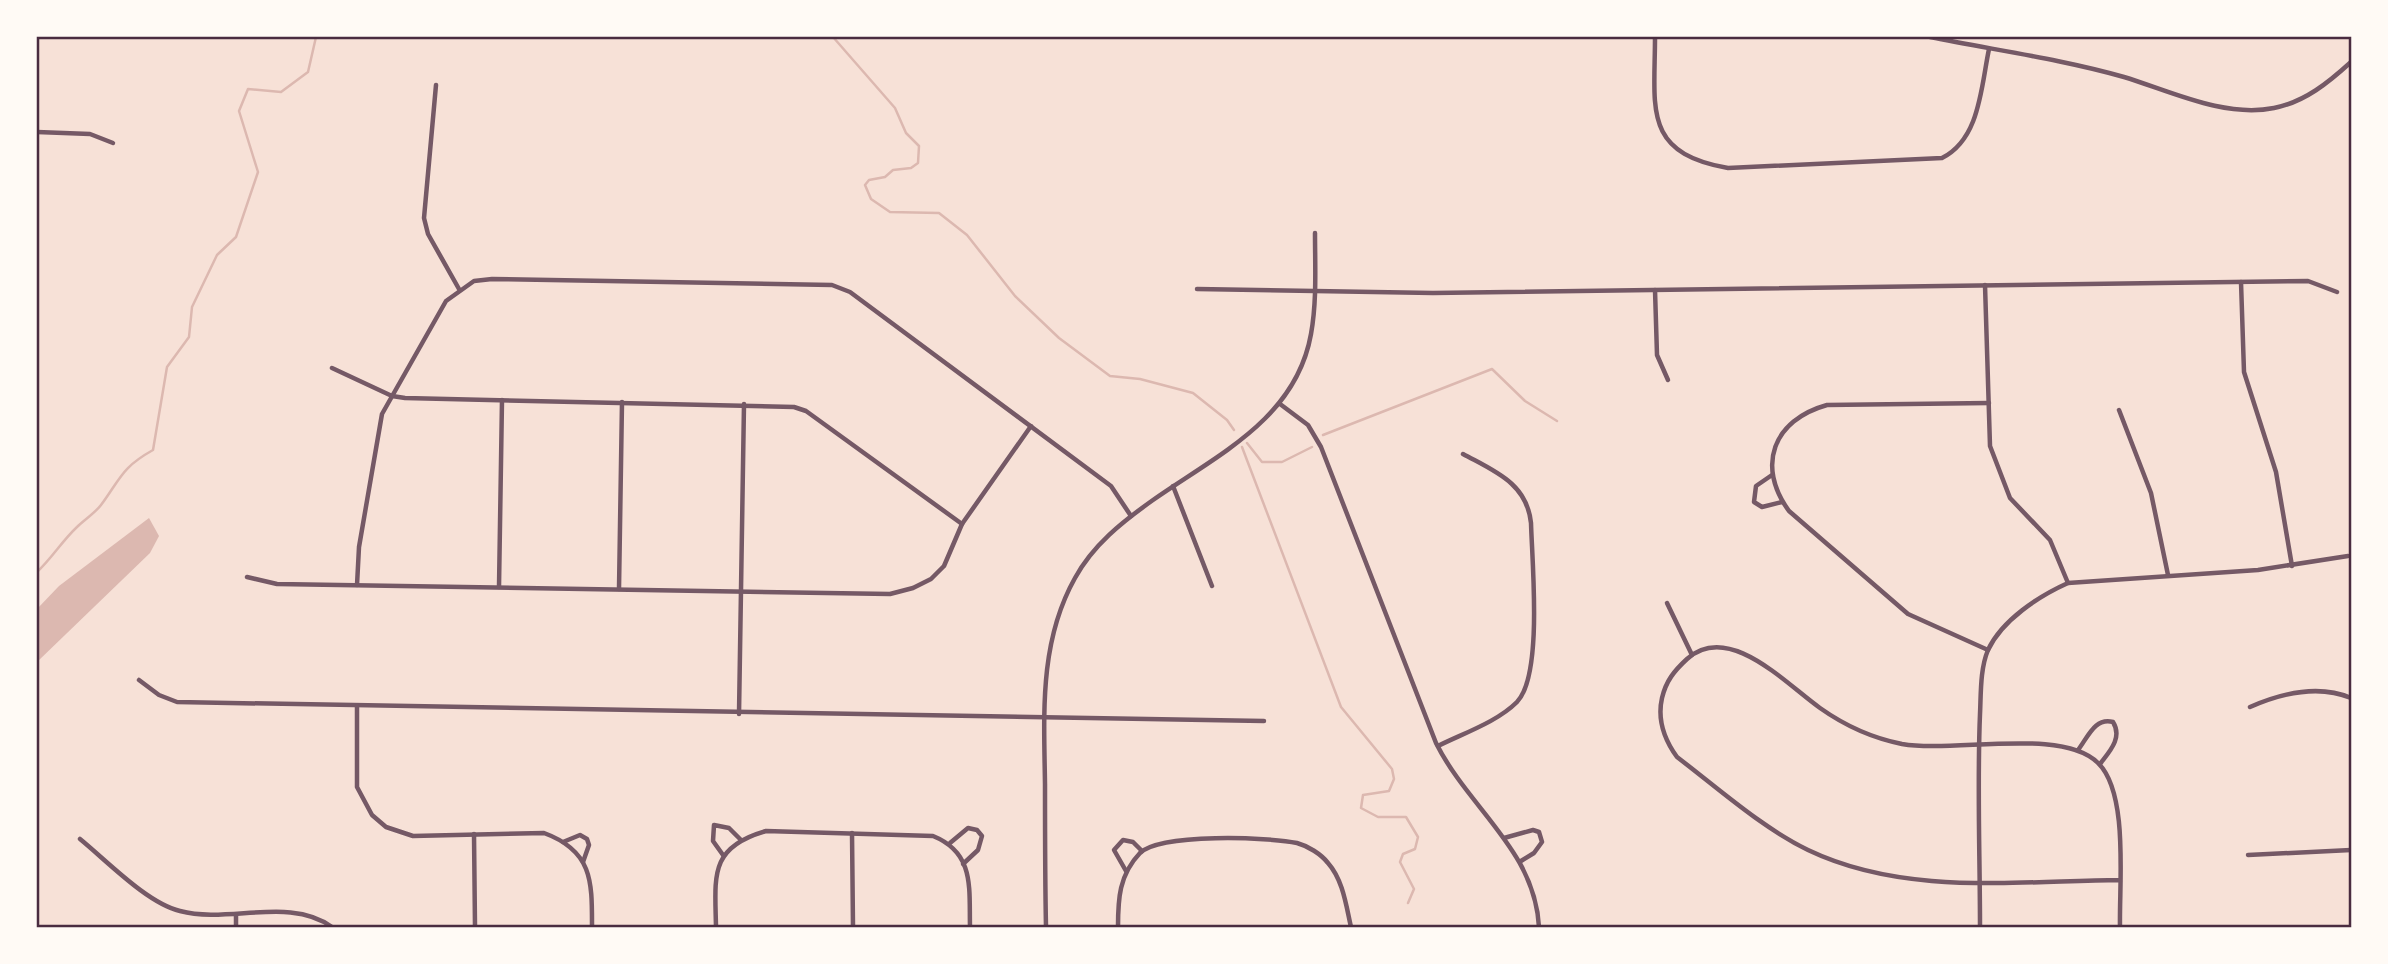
<svg xmlns="http://www.w3.org/2000/svg" width="2388" height="964" font-family="Overpass,sans-serif">
<style>
.water{fill:#dcb8b0}
.lines{fill:none;stroke-linecap:round;stroke-linejoin:round}
.stream{stroke:#dcb8b0;stroke-width:2.5}
.minor{stroke:#755966;stroke-width:4.5}
.neatline{fill:none;stroke:#4a2c40;stroke-width:2.5}
</style>
<rect width="100%" height="100%" fill="#f7e1d7"/>
<polygon class="water" points="149,518 159,536 150,553 37,662 37,609 59,586"/>
<g class="lines">
<g class="stream">
<polyline points="833,37 895,108 906,133 919,146 918,163 911,168 893,170 885,177 869,180 865,185 871,199 890,212 939,213 967,235 1015,296 1059,338 1110,376 1140,379 1193,393 1227,420 1234,430"/>
<polyline points="1323,435 1492,369 1525,401 1557,421"/>
<polyline points="1247,443 1262,462 1282,462 1312,447"/>
<polyline points="1242,447 1341,707 1392,769 1394,779 1389,791 1363,795 1361,808 1378,817 1406,817 1418,837 1415,849 1403,854 1400,862 1414,889 1408,903"/>
<path d="M37,572c15,-14 25,-31 40,-45 7,-7 18,-14 24,-22 20,-27 20,-37 52,-55l14,-83 22,-30 3,-30 25,-52 19,-18 22,-65 -19,-61 9,-22 33,3 27,-20 8,-35"/>
</g>
<g class="minor">
<path d="M1655,37c0,71 -13,116 73,131l214,-10c38,-19 39,-71 47,-109"/>
<path d="M1930,37c64,13 131,22 194,40 46,14 100,41 150,31 31,-6 55,-26 77,-46"/>
<polyline points="436,85 424,218 428,234 459,289"/>
<polyline points="37,132 90,134 113,143"/>
<polyline points="2241,282 2244,372 2276,472 2292,566"/>
<polyline points="1985,285 1990,446 2010,498 2050,540 2068,583"/>
<polyline points="1197,289 1433,293 2308,281 2337,292"/>
<polyline points="1655,290 1657,355 1668,380"/>
<polyline points="332,368 392,396 405,398 794,407 806,411 962,524"/>
<path d="M1280,404l28,21 13,22 115,296c33,66 99,107 103,184"/>
<polyline points="2119,410 2151,493 2168,575"/>
<polyline points="1772,475 1756,486 1754,502 1762,507 1782,502"/>
<polyline points="1173,486 1212,586"/>
<polyline points="247,577 277,584 890,594 913,588 931,579 944,566 962,524 1031,426"/>
<polyline points="357,585 359,547 382,414 446,301 474,281 492,279 832,285 850,292 1111,486 1131,516"/>
<polyline points="499,587 502,400"/>
<polyline points="619,589 622,402"/>
<polyline points="1667,603 1692,655"/>
<path d="M1988,650l-80,-36 -119,-103c-33,-45 -16,-91 38,-106l162,-2"/>
<polyline points="139,680 159,695 177,702 1264,721"/>
<path d="M357,706v81l15,28 14,12 27,9 131,-3c49,18 48,49 48,94"/>
<path d="M2250,707c32,-14 68,-23 101,-9"/>
<polyline points="739,714 744,404"/>
<path d="M1438,746c26,-13 59,-24 79,-44 26,-27 15,-140 14,-179 -4,-40 -37,-52 -68,-69"/>
<path d="M2078,750c10,-13 17,-33 35,-28 10,16 -4,30 -13,42"/>
<polyline points="852,833 853,927"/>
<polyline points="474,834 475,927"/>
<polyline points="1504,838 1533,830 1539,832 1542,842 1534,853 1521,861"/>
<path d="M80,839c27,22 67,64 100,72 48,13 110,-15 152,16"/>
<polyline points="563,842 580,835 587,839 589,845 583,862"/>
<polyline points="950,843 968,828 977,830 982,836 978,850 963,864"/>
<polyline points="723,855 713,841 714,825 729,828 741,840"/>
<polyline points="2248,855 2351,850"/>
<polyline points="1126,871 1114,850 1123,840 1133,842 1142,851"/>
<path d="M2119,880c-103,1 -215,16 -311,-30 -47,-23 -89,-61 -131,-93 -13,-18 -20,-37 -15,-59 4,-17 12,-27 25,-39 42,-38 100,26 133,49 24,17 52,30 82,36 52,9 160,-17 196,19 31,30 21,121 22,164"/>
<polyline points="236,915 236,927"/>
<path d="M716,927c-1,-51 -7,-80 50,-96l167,5c42,17 36,52 37,91"/>
<path d="M1046,927c-1,-47 -1,-95 -1,-143 -1,-70 -6,-142 30,-206 18,-33 47,-56 78,-78 64,-45 143,-81 158,-166 6,-33 4,-68 4,-101"/>
<path d="M1118,927c0,-28 1,-52 22,-74 21,-20 128,-16 157,-10 11,3 24,11 31,20 15,17 18,42 23,64"/>
<path d="M1980,927c0,-71 -3,-142 0,-213 1,-20 0,-45 8,-64 14,-30 51,-54 80,-67l190,-13 90,-14"/>
</g>
</g>
<rect width="2388" height="964" fill="none" stroke="#fffaf5" stroke-width="77"/>
<rect x="38" y="38" width="2312" height="888" class="neatline"/>
</svg>
